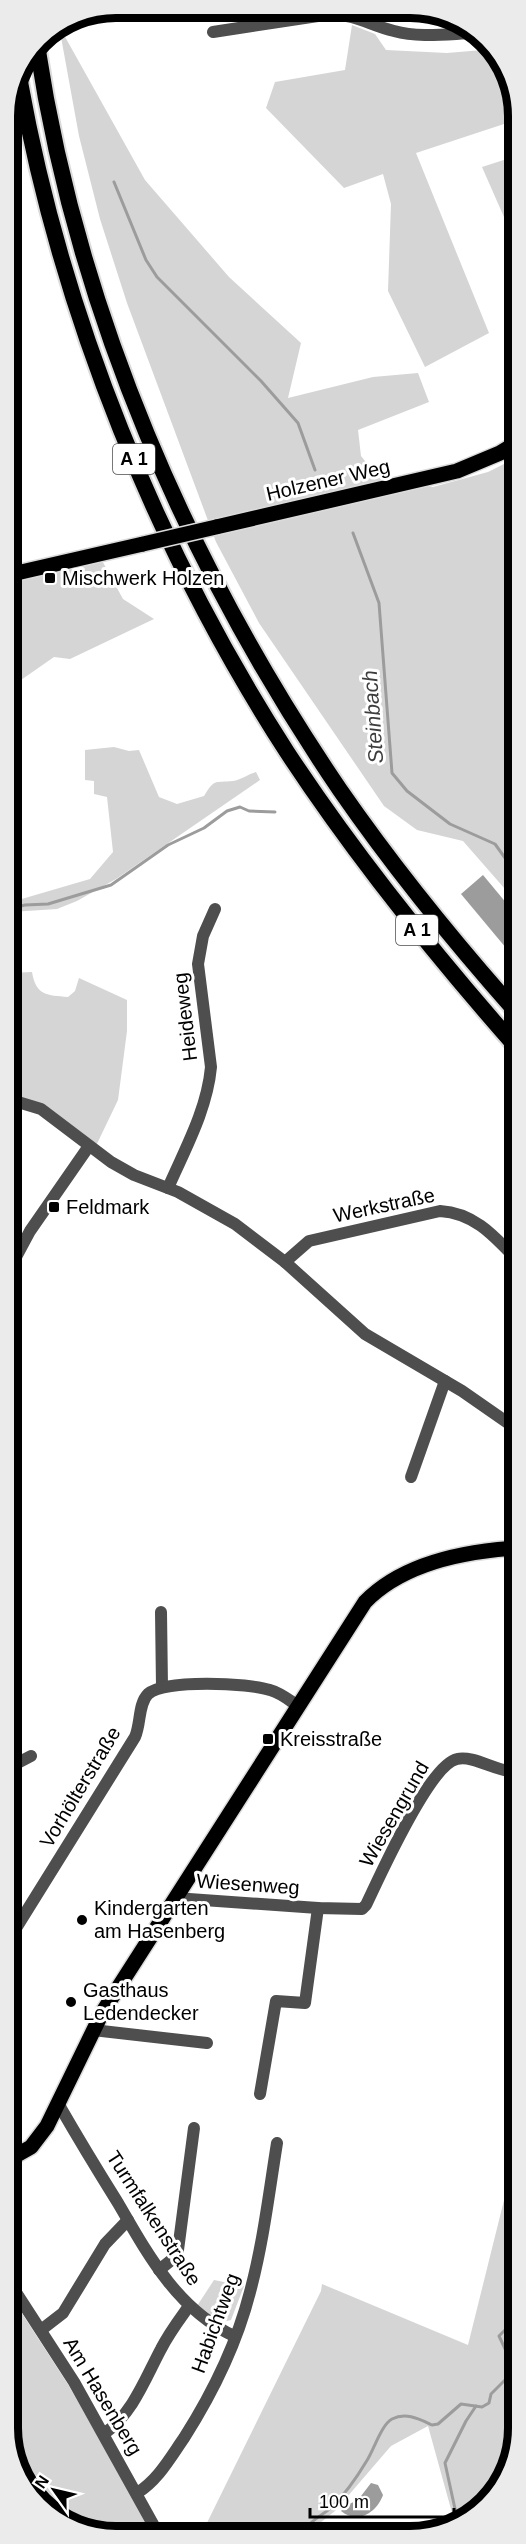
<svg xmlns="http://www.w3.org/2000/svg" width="526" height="2544" font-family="Arial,sans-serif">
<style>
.green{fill:#d5d5d5}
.water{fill:#9c9c9c}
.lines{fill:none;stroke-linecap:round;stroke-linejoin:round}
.stream{stroke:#9c9c9c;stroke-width:3}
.major-casing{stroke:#dbdbdb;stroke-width:18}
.highway-casing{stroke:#dbdbdb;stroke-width:20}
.minor{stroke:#4e4e4e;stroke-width:12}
.major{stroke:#000;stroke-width:15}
.highway{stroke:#000;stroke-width:16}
.major-bridge-casing{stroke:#dbdbdb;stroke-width:18;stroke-linecap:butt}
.major-bridge{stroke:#000;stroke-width:15}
.poi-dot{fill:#000;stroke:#fff;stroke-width:2}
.labels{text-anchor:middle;stroke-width:6;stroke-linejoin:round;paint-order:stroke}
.shield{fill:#fff;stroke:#4c4c4c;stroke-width:1.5}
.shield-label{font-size:18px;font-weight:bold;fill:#000}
.street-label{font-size:20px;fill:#000;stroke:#fff}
.poi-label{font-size:20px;fill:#000;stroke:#fff;text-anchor:start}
.water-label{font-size:21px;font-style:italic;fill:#3d3d3d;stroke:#fff}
.rim{fill:none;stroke:#000;stroke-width:8}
</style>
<rect width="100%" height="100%" fill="#fff"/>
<g class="green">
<polygon points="352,25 375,34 386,50 447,53 494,49 518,102 518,249 482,167 516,156 504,124 416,153 489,333 425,367 388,291 391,204 383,174 344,188 266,108 275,82 345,70"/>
<polygon points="59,26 145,180 229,277 301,343 288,398 373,377 418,373 429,402 358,430 361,456 377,476 433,487 488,472 518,457 518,904 463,841 417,830 384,806 259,623 216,542 127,303 100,219 79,136"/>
<polygon points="99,555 123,599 154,619 70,659 54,657 8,689 8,575"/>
<path d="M114,747l15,4 10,-1 20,47 18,7 27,-8c11,-18 11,-13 29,-15 7,-1 16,-7 23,-9l4,8 -144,99 -39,22 -20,8 -46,3 -3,9v-18l82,-24 23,-27 -6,-55 -13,-3v-13l-9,-1v-30z"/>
<path d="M32,972c4,24 15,23 36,25l7,-6 4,-13 48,22v31l-9,69 -24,50 -27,-22 -50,-27 -9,23v-151z"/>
<polygon points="518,2168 518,2435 491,2500 454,2520 428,2426 391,2446 335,2511 305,2535 201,2535 321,2291 322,2284 468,2345 511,2172"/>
<path d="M214,2280l30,6 -13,34c-14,5 -23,-5 -34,-14z"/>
<polygon points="10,2295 69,2386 155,2535 94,2534 35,2500 8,2442"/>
</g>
<g class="water">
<polygon points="483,875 518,917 518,959 516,960 461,894"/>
<path d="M371,2483l7,2 5,10c-6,17 -25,30 -42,16l6,-6 11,-5z"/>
</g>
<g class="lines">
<g class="stream">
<polyline points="114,182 146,260 157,277 261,381 298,423 315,470"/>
<polyline points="353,533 379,603 392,773 407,791 450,824 495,844 518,876"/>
<polyline points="8,909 25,905 48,904 111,885 168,845 204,828 227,811 240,807 249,811 275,812"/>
<polyline points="457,2518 445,2463 466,2421 476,2406"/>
<path d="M301,2535c7,-13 20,-19 31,-28 12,-12 25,-30 34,-45 8,-12 15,-37 26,-43 14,-7 27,0 40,6l6,-1 23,-20 21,3 7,-4 2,-9 18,-18 -2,-23 -8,-17 10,-10 9,-67"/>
</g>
<g class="major-casing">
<g id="major">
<polyline points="216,527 457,471 500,453 518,442"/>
<polyline points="8,575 143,544"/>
<path d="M8,2160l23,-13 16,-21 55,-113 263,-411c38,-39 101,-51 153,-54"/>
</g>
</g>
<g class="highway-casing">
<g id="highway">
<path d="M37,45c40,266 152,523 303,745 54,78 115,153 178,224"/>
<path d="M20,82c42,234 138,470 267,670 69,105 148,203 231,297"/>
</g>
</g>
<g class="minor">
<path d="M213,32l118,-18c27,1 38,11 63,17 25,7 53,3 79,2"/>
<polyline points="8,1099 41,1109 111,1162 134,1175 178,1192 235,1224 285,1262 365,1334 462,1391 518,1430"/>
<path d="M168,1188c17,-39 39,-78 43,-121l-13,-103 5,-28 12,-27"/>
<path d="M285,1262l24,-21 131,-30c35,2 55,26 78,50"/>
<polyline points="8,1272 30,1231 89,1146"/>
<polyline points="411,1477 445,1381"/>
<polyline points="161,1612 162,1687"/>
<polyline points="8,1768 31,1756"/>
<path d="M175,1898l143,10 44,1 4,-4c14,-29 63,-140 91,-146 16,-4 39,12 58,13"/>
<path d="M8,1941l127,-204c6,-13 3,-33 13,-43 16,-15 101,-11 122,-4 11,3 19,10 28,16"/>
<polyline points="93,2030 207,2043"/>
<polyline points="260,2094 276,2001 305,2003 318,1908"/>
<path d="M59,2105c19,33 39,66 59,98 30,52 60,107 116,133"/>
<polyline points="159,2270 174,2258 178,2250 194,2128"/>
<polyline points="8,2280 74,2382 159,2535"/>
<polyline points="41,2330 63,2313 105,2244 128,2220"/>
<path d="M105,2433c28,-20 40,-54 56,-84 8,-16 18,-29 28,-43"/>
<path d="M137,2493c21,-13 33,-35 47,-55 28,-44 53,-95 66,-146 13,-48 19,-99 27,-149"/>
</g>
<use href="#major" class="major"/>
<use href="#highway" class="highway"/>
<g class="major-bridge-casing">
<polyline id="major-bridge" points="143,544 216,527"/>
</g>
<use href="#major-bridge" class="major-bridge"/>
</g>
<g class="poi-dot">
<rect x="44" y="572" width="12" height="12" rx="3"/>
<rect x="48" y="1201" width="12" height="12" rx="3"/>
<rect x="262" y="1733" width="12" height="12" rx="3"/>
<circle cx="82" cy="1920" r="6"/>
<circle cx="71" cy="2002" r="6"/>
</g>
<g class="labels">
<g class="shield">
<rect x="113" y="444" width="42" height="30" rx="4.5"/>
<rect x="396" y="915" width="42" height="30" rx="4.5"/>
</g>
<g class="shield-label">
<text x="134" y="465">A 1</text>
<text x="417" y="936">A 1</text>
</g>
<g class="street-label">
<text transform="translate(328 480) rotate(-13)" y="7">Holzener Weg</text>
<text transform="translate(185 1017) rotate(-97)" y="7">Heideweg</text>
<text transform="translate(384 1205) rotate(-12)" y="7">Werkstraße</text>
<text transform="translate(80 1787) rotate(-59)" y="7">Vorhölterstraße</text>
<text transform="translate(394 1814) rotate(-60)" y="7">Wiesengrund</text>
<text transform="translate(248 1884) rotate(4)" y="7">Wiesenweg</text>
<text transform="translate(154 2218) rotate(57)" y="7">Turmfalkenstraße</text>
<text transform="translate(215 2323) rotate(-70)" y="7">Habichtweg</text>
<text transform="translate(103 2396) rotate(59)" y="7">Am Hasenberg</text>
</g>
<g class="poi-label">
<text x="62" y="585">Mischwerk Holzen</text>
<text x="66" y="1214">Feldmark</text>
<text x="280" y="1746">Kreisstraße</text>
<text x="94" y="1915">Kindergarten<tspan x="94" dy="23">am Hasenberg</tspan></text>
<text x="83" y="1997">Gasthaus<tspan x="83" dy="23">Ledendecker</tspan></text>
</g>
<g class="water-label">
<text transform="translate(373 717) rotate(-94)" y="7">Steinbach</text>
</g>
</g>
<path d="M0 0H526V2544H0ZM116 18H410A98 98 0 0 1 508 116V2428A98 98 0 0 1 410 2526H116A98 98 0 0 1 18 2428V116A98 98 0 0 1 116 18Z" fill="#ebebeb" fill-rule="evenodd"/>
<path class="rim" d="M116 18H410A98 98 0 0 1 508 116V2428A98 98 0 0 1 410 2526H116A98 98 0 0 1 18 2428V116A98 98 0 0 1 116 18Z"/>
<g transform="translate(54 2490) rotate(304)" stroke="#ffffff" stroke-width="4.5" paint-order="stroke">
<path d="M0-4.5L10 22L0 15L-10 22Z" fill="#000000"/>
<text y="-9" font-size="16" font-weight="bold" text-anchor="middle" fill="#000000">N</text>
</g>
<path d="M310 2508v9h144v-9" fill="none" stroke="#000000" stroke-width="3"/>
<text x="319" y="2508" font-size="18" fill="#000000" stroke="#ffffff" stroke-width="4.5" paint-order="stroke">100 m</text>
</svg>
